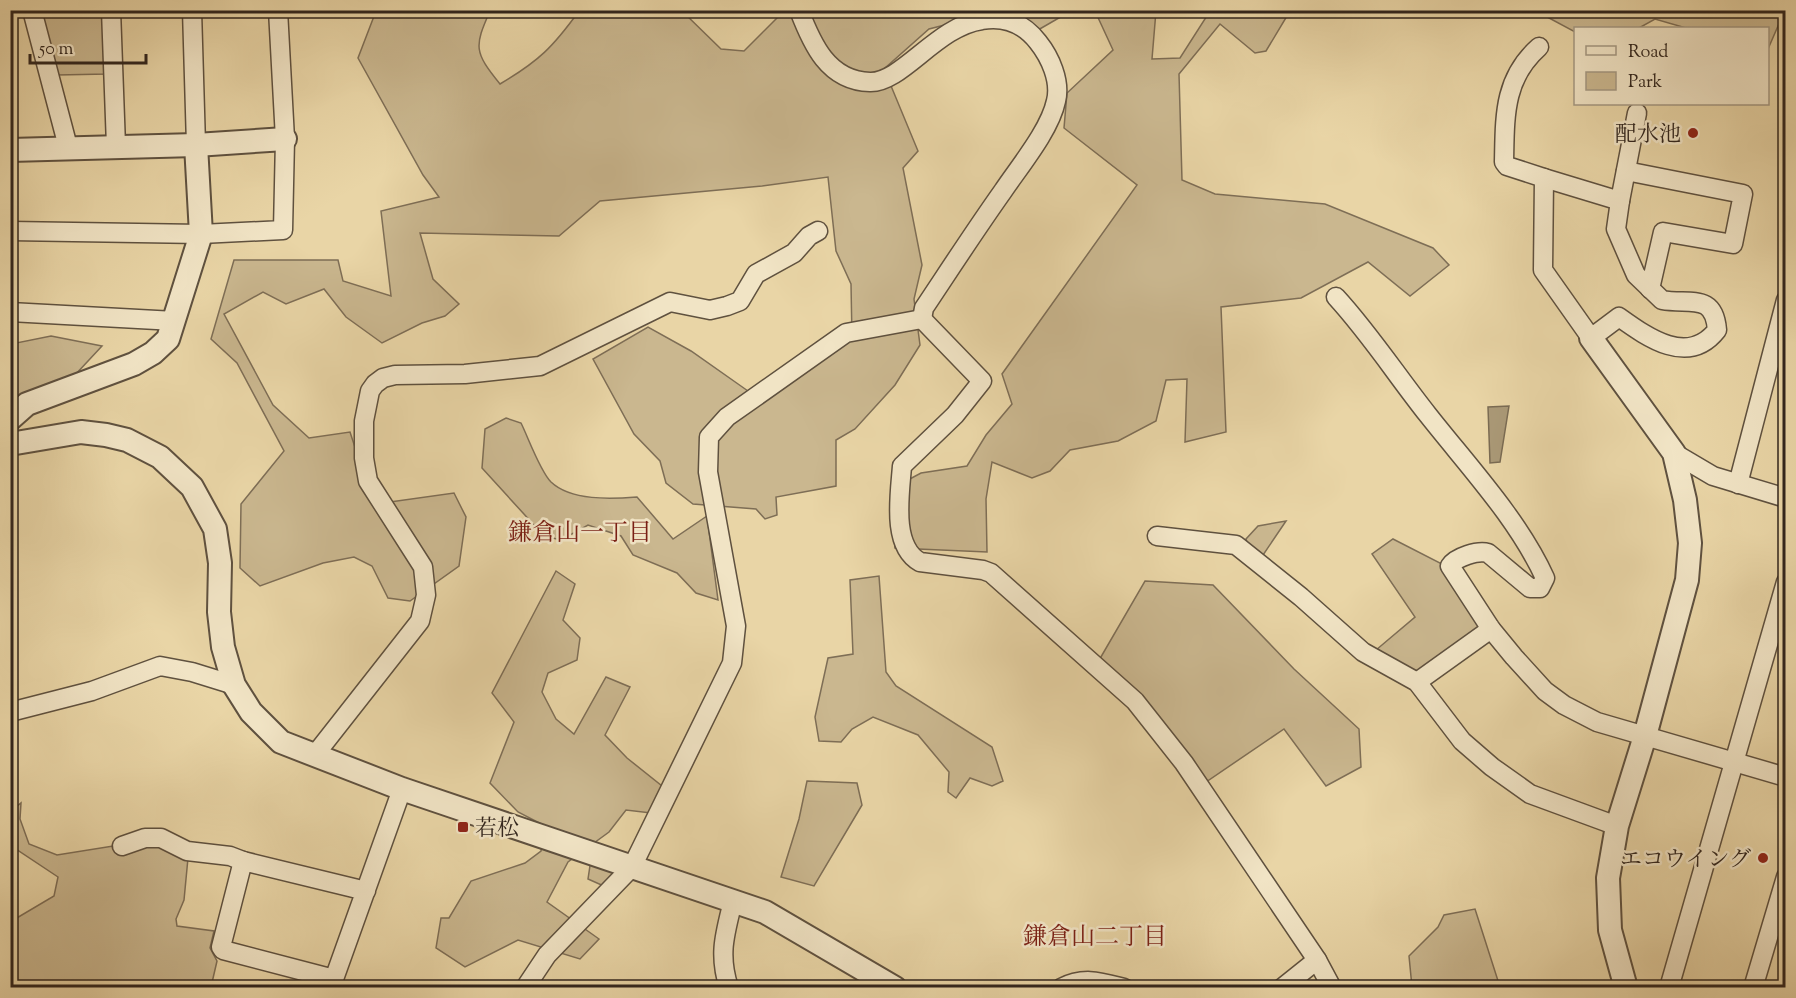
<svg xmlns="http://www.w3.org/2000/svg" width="1796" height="998" font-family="'Sorts Mill Goudy','Noto Serif JP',serif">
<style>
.green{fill:#cab78f;stroke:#7e6e56;stroke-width:1.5}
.water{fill:#a97;stroke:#7a6b53;stroke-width:1.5}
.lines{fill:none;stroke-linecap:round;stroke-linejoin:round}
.minor-casing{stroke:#5f513f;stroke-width:21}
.tertiary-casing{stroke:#5f513f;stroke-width:26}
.minor{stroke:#f1e4c5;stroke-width:18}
.tertiary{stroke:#f1e4c5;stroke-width:22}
.poi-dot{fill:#8f2418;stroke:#f1e4c5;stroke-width:2}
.labels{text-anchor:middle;stroke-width:5;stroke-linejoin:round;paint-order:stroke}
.poi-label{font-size:22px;fill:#31251d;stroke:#f1e4c5;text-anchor:end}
.neighbourhood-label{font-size:24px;fill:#7a1f14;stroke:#f1e4c5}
</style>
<rect width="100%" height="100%" fill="#e9d5a6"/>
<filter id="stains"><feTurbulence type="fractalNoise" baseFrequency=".00333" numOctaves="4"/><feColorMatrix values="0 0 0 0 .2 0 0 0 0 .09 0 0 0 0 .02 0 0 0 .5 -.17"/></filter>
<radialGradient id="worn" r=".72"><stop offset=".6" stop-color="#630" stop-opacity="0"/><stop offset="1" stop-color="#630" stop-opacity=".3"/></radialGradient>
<g class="green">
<polygon points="1785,10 1768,49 1768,28 1686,28 1655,19 1639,28 1576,28 1575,32 1536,11"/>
<polygon points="38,11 104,11 107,74 57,75"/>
<path d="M376,11h114c-16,36 -16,41 10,73 39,-23 53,-37 79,-73h103l39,38 23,2 40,-40h216l-71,18 -45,40 34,82 -15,17 19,97 -8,34 6,46 -25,40 -40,44 -19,11v46l-60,11 1,18 -12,4 -9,-10 -63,-5 -27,-21 -6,-22 -26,-27 -41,-75 55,-32 43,24 57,40 104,-52 -1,-55 -15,-33 -8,-74 -66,9 -162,15 -41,35 -139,-3 13,46 26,25 -14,12 -23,7 -40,20 -36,-26 -22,-28 -38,15 -23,-12 -39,22 49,91 36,33 41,-6 20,61 20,9 64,-9 12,24 -7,49 -49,35 -22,-3 -16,-32 -18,-9 -31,6 -63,23 -20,-18 1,-64 43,-53 -47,-88 -26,-24 23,-79h104l5,21 48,15 -10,-85 58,-14 -16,-22 -65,-117z"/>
<polygon points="1013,11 1071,11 1038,30"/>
<polygon points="1095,11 1156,11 1152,59 1180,58 1210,11 1283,11 1287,16 1266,51 1255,53 1220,24 1179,74 1182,180 1215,194 1325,204 1433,248 1449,265 1410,296 1368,262 1301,298 1221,307 1226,432 1185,442 1187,379 1166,380 1156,421 1118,441 1070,450 1050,471 1032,478 992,462 986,499 987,552 895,548 891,489 921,473 967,466 986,435 1012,404 1002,374 1137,185 1064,128 1067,93 1113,50"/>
<polygon points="51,336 102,346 74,376 26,393 11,403 11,344"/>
<path d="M506,418l15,5c7,14 19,48 30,59 20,19 60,17 86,15l36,42 34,-23 11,84 -22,-7 -19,-20 -44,-18 -12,-19 -33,-11 -27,15 -17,-4 -62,-68 3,-39z"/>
<polygon points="1286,521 1261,558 1248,546 1246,539 1258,526"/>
<polygon points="1393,539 1442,564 1483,624 1423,671 1416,672 1376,650 1415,617 1372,554"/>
<polygon points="556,571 575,584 563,620 580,638 577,660 548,673 542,692 556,719 574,734 606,677 630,687 605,735 627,758 662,786 651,813 626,810 609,832 568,862 547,902 599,939 580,959 518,940 465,967 436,948 441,918 449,918 471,881 525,863 541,851 545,826 518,812 490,783 514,722 492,693"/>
<polygon points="879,576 886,672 896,686 992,747 1003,781 992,786 970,778 956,798 948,792 949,772 918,735 873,717 852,729 841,742 819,741 815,717 828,658 853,654 850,580"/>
<polygon points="1145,581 1213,585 1294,669 1359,729 1361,767 1326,786 1284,729 1206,782 1098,662"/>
<polygon points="807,781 857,783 862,805 814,886 781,877 799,819"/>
<polygon points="21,803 20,819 29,844 57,855 157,839 188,858 184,900 176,919 177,926 214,931 210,948 217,961 211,987 11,987 10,922 54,896 58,877 13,847 11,811"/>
<polygon points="591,859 616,870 606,887 588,879"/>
<polygon points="1475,909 1500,987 1412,987 1409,956 1438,927 1444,915"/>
</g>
<polygon class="water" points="1509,406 1500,462 1490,463 1488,407"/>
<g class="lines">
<g class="minor-casing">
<g id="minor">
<polyline points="32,10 68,147"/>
<polyline points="111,10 116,146"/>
<polyline points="192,10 196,145"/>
<path d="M799,10c13,34 29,71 71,72 32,1 67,-56 112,-62 23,-4 42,4 56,22 12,15 23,39 18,59 -6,29 -37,66 -53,90 -27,38 -53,78 -79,117l-2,11"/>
<path d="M1539,47c-36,32 -34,70 -35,115l3,4 37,12 -1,92 48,68 28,-21c28,20 69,50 98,13 -3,-38 -28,-25 -55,-30l-26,-25 -20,-46 4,-28"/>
<polyline points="1626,171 1743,194 1733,244 1663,232 1650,289"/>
<polyline points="1544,178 1620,201 1637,113"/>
<polyline points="10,231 201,234 283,230 285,139 278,10"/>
<path d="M1336,297c34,37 61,79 92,118 41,52 90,104 117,163l-5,10h-10l-42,-35c-10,-3 -32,4 -38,13l41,63 23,28 31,34 19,14 33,17 189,55"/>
<polyline points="10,312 175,321"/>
<path d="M922,319l60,62 -27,34 -53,51c-2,28 -11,80 18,96l63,8 8,3 144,128 49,62 133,197 15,28"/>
<polyline points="1674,453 1713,476 1786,498"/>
<polyline points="1738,484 1786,300"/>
<polyline points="1157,536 1236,545 1301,597 1363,652 1417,682 1462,741 1492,767 1530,794 1617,826"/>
<polyline points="1417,682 1491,629"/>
<polyline points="10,712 92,691 160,666 192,672 234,685"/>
<polyline points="314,756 420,621 426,595 423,567 368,481 364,458 364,421 370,391 375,384 383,378 395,375 465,374 540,366 670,302 710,310 727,306 740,301 756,274 794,253 809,236 818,231"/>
<polyline points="122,846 145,838 161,838 187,851 230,856 243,861"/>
<polyline points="366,891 243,861 221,947 223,950 334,979 402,789"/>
<polyline points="525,988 547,955 632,867 732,663 736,626 708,472 709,437 727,417 846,333 922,319"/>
<path d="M729,988c-11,-34 -4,-54 4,-87"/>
<path d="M1061,988c23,-12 40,-6 63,0"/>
<polyline points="1282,988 1317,960"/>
<polyline points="1669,988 1786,582"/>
<polyline points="1753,988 1786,877"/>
</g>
</g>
<g class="tertiary-casing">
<g id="tertiary">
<polyline points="10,150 196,145 285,139"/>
<polyline points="1591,338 1674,453 1685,500 1690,543 1687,580 1645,736 1617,826 1608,878 1610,930 1626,988"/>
<polyline points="10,419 27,404 134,364 153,353 168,339 201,234 196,145"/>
<polyline points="10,444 81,432 106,435 127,440 160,457 192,487 215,529 220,563 219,612 223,647 234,685 251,712 281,742 402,789 765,912 895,988"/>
</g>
</g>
<use href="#minor" class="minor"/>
<use href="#tertiary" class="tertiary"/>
</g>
<g class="poi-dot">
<circle cx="1693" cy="133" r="6"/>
<rect x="457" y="821" width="12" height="12" rx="3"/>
<circle cx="1763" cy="858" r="6"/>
</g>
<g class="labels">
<g class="poi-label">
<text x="1681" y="141">配水池</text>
<text x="475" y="835" text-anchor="start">若松</text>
<text x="1751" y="866">エコウイング</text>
</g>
<g class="neighbourhood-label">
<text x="580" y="540">鎌倉山一丁目</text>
<text x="1095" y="944">鎌倉山二丁目</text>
</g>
</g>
<rect width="1796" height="998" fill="none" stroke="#e9d5a6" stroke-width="36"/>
<rect x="12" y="12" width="1772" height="974" fill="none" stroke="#31251d" stroke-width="3"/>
<rect x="18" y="18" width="1760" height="962" fill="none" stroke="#31251d" stroke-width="1.5"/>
<rect x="1574" y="27" width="195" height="78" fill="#f1e4c5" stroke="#a49882" stroke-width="1.5"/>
<rect x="1586" y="46" width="30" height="9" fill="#f1e4c5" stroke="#a49882" stroke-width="1.5"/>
<text x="1628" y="57" font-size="18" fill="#31251d">Road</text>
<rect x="1586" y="72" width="30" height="18" fill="#cab78f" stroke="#a49882" stroke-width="1.5"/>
<text x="1628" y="87" font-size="18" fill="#31251d">Park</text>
<path d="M30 54v9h116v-9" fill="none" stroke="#31251d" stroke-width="3"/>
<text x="39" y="54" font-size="18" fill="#31251d" stroke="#f1e4c5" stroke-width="4.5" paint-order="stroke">50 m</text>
<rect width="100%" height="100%" filter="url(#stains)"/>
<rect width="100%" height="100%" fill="url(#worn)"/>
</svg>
